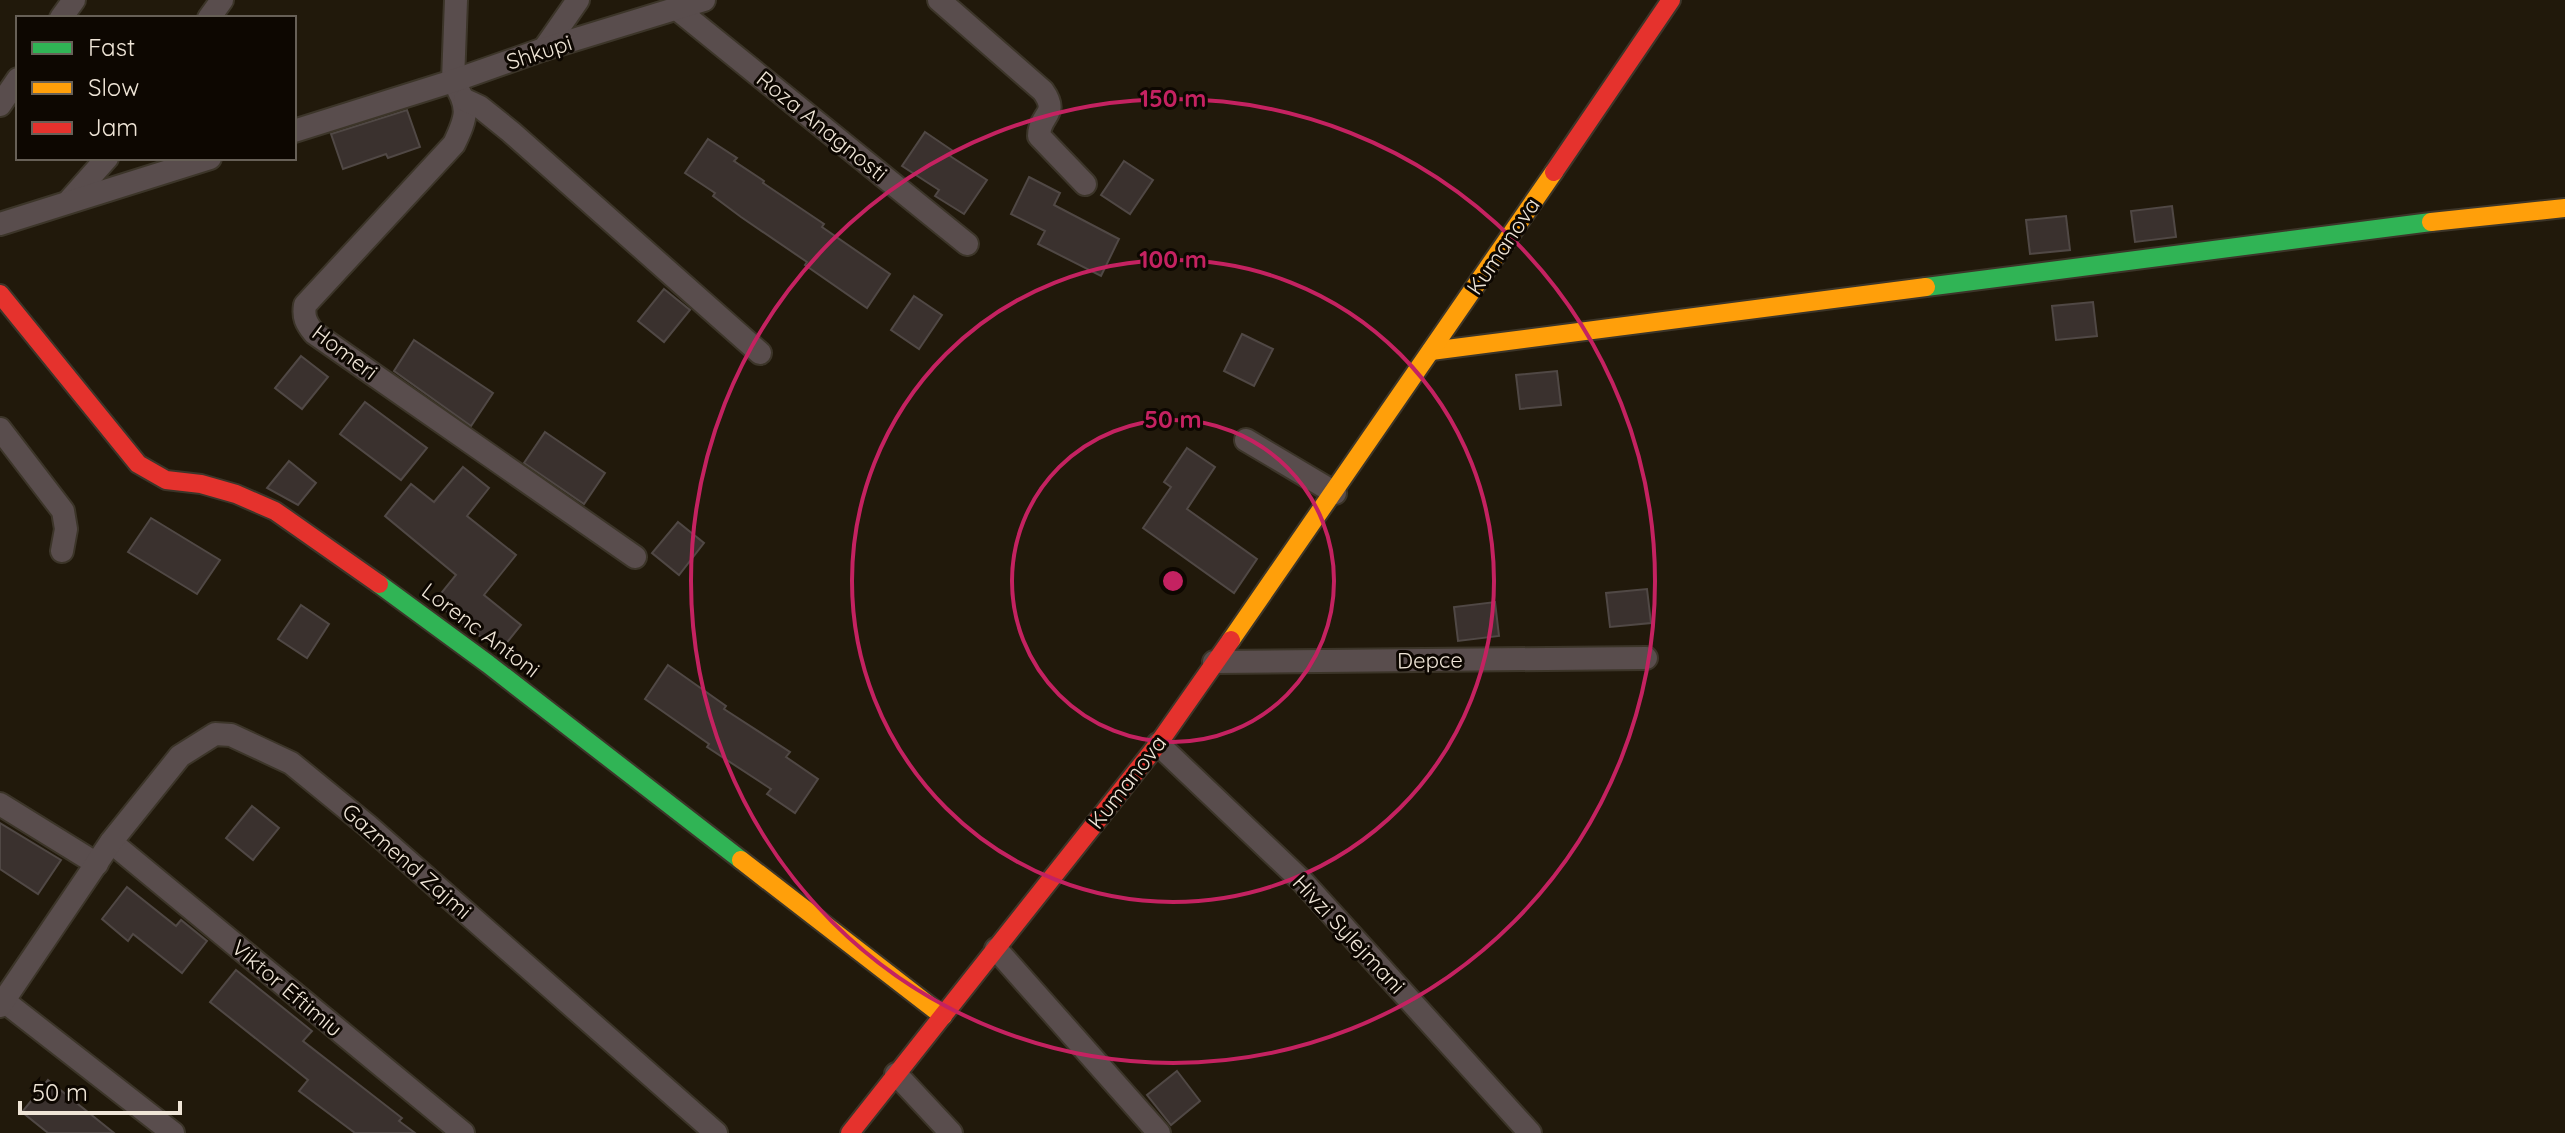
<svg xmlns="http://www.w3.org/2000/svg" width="2565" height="1133" font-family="Quicksand,sans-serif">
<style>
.building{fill:#3a312e;stroke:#504845;stroke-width:2}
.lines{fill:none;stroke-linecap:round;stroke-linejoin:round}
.street-casing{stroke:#3c3529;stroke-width:26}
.fast-casing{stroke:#3c3529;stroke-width:22}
.slow-casing{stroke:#3c3529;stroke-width:22}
.jam-casing{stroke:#3c3529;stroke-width:22}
.street{stroke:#594d4d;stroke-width:22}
.fast{stroke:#30b455;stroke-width:18}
.slow{stroke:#ff9f0a;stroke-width:18}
.jam{stroke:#e5322d;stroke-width:18}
.ring{fill:none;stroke:#c42261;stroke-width:4}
.labels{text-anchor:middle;stroke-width:6;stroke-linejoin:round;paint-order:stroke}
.street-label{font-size:22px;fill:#efe5d7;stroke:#0d0701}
.centre{fill:#c42261;stroke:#0d0701;stroke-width:4}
.ring-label{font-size:24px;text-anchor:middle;font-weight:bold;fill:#c42261;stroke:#0d0701;stroke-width:6;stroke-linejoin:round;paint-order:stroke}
</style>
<rect width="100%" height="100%" fill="#21190b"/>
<g class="building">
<polygon points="407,110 420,147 388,158 386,154 343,169 331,134"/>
<polygon points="925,132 953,151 950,156 987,180 964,214 935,196 939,190 902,166"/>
<polygon points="708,139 737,158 734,161 764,181 763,183 824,224 822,227 890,274 867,308 805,265 807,262 741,217 713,196 715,193 685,173"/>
<polygon points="1124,161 1153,180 1130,214 1101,195"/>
<polygon points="1029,177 1060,193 1054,205 1119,239 1101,276 1038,244 1045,231 1011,214"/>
<polygon points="2172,206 2176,237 2135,242 2131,211"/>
<polygon points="2066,216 2070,250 2030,254 2026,220"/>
<polygon points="664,289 690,310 664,342 638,321"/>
<polygon points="914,296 942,315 919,349 891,330"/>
<polygon points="2093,302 2097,336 2056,340 2052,306"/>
<polygon points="1242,334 1273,349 1254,386 1224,371"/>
<polygon points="414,340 493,393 471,426 394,371"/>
<polygon points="301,356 328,377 302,409 275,388"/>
<polygon points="1557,371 1561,405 1520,409 1516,375"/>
<polygon points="365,402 427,448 401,480 340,434"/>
<polygon points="545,432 605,473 584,504 524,463"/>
<polygon points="1187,448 1215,467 1187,509 1257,559 1234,593 1143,528 1171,487 1164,482"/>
<polygon points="289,461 316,483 298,505 267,488"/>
<polygon points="463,467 489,488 467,516 516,555 484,595 521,625 500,651 434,602 456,575 385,516 411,484 434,502"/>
<polygon points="151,518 220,560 197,594 128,552"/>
<polygon points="678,522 704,543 679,575 652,553"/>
<polygon points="1647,589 1651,623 1610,627 1606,593"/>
<polygon points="1495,602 1499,636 1458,641 1454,607"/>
<polygon points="301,605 329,624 307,658 278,639"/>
<polygon points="668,665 726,706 724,709 790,752 786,757 818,779 795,813 767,794 771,789 707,747 709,744 645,699"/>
<polygon points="252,806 279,828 253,860 226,838"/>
<polygon points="0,823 61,860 38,894 0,869"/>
<polygon points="127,887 176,926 181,920 207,941 182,973 133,934 128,941 102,919"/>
<polygon points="236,970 312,1031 303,1041 402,1118 399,1121 415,1133 355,1133 299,1091 308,1080 210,1002"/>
<polygon points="1177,1071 1200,1101 1171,1125 1147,1095"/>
<polygon points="48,1080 114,1133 48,1133 22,1112"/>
</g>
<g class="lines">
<g class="street-casing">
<g id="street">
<path d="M939,0l104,91c17,24 -4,23 -4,45l46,48"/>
<polyline points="677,9 967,244"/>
<polyline points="61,18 74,0"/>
<polyline points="209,18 222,0"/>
<polyline points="544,49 578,0"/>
<path d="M453,81c17,26 14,36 1,63l-149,161c-2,12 1,18 9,28l321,224"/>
<polyline points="453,81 456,0"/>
<polyline points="465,100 480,107 511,132 760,353"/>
<polyline points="0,105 18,79"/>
<polyline points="294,131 453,81 544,49 704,0"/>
<polyline points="68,202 107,158"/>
<polyline points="0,224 210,158"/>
<polyline points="0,429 63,511 66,529 62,551"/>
<polyline points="1246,440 1335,493"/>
<polyline points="1214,662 1646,658"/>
<polyline points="1158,744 1302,881 1530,1133"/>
<polyline points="0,804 97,864"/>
<polyline points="111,842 463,1133"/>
<polyline points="996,949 1159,1133"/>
<polyline points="0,998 173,1133"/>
<polyline points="0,1006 111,842 180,756 215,734 231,735 291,763 368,826 716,1133"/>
<polyline points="896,1074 951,1133"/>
</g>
</g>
<g class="fast-casing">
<g id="fast">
<polyline points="1926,287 2431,222"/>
<polyline points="379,584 488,664 741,860"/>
</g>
</g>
<g class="slow-casing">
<g id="slow">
<polyline points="2431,222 2565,208"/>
<polyline points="1431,351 1926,287"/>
<polyline points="1231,640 1554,172"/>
<polyline points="741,860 943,1016"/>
</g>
</g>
<g class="jam-casing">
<g id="jam">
<polyline points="1554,172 1671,0"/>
<polyline points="0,294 138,464 166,480 201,484 236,494 275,511 379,584"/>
<polyline points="850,1133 1158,744 1231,640"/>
</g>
</g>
<use href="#street" class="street"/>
<use href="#fast" class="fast"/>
<use href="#slow" class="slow"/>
<use href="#jam" class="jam"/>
</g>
<g class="ring">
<circle cx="1173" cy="581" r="161"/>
<circle cx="1173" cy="581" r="321"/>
<circle cx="1173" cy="581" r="482"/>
</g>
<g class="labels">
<g class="street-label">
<text transform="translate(539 52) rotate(-18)" y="8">Shkupi</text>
<text transform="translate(822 126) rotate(39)" y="8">Roza Anagnosti</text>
<text transform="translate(1503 246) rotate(-56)" y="8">Kumanova</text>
<text transform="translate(345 352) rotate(37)" y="8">Homeri</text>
<text transform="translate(481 630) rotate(37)" y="8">Lorenc Antoni</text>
<text transform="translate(1430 660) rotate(-1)" y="8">Depce</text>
<text transform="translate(1127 782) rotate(-52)" y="8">Kumanova</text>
<text transform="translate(407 861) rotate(41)" y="8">Gazmend Zajmi</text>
<text transform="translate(1349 934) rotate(47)" y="8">Hivzi Sylejmani</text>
<text transform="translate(287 988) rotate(40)" y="8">Viktor Eftimiu</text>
</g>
</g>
<circle cx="1173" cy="581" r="12" class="centre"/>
<g class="ring-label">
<text x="1173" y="107">150 m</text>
<text x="1173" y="268">100 m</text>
<text x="1173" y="428">50 m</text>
</g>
<rect x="16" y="16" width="280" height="144" fill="#0d0701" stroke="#676057" stroke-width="2"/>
<rect x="32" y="42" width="40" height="12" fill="#30b455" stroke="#676057" stroke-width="2"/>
<text x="88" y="56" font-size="24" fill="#efe5d7">Fast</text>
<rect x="32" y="82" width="40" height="12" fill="#ff9f0a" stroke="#676057" stroke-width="2"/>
<text x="88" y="96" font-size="24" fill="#efe5d7">Slow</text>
<rect x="32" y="122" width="40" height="12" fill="#e5322d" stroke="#676057" stroke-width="2"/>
<text x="88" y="136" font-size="24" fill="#efe5d7">Jam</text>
<path d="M20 1101v12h160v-12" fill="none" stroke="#efe5d7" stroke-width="4"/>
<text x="32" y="1101" font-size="24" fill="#efe5d7" stroke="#0d0701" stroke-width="6" paint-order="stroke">50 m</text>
</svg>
